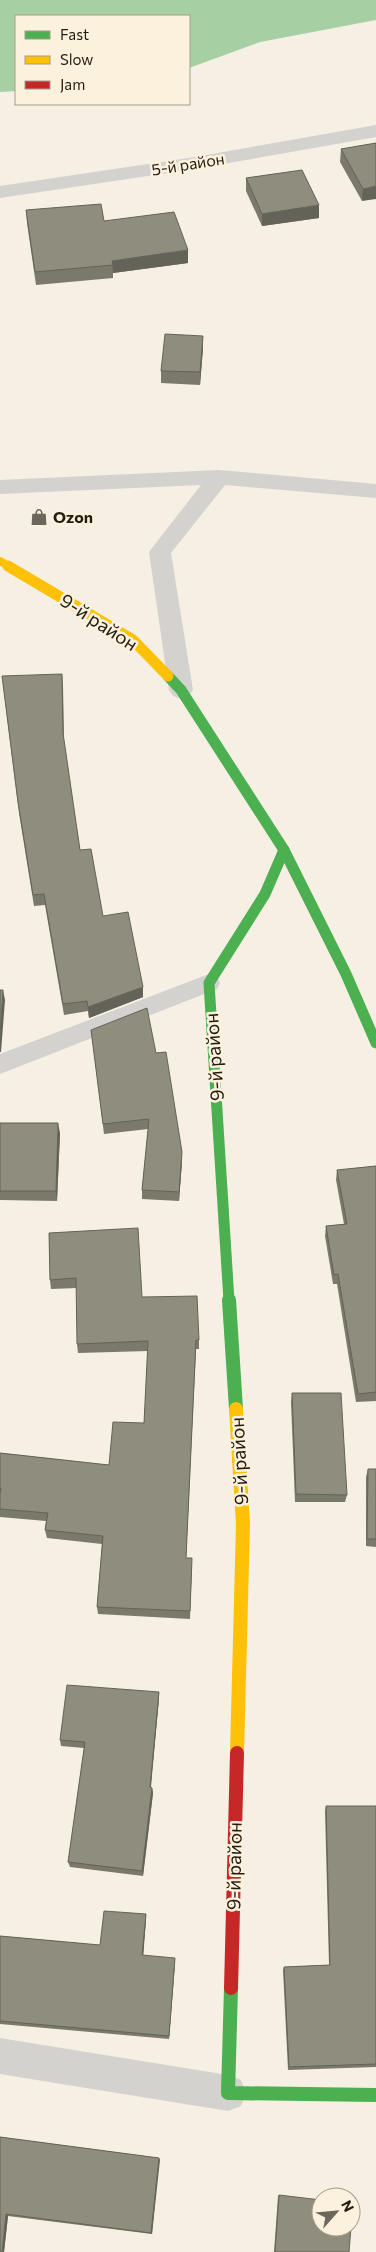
<svg xmlns="http://www.w3.org/2000/svg" width="376" height="2252" font-family="Commissioner,sans-serif">
<style>
.water{fill:#a7cfa4}
.lines{fill:none;stroke-linecap:round;stroke-linejoin:round}
.lane{fill:#d4d2ce;fill-rule:evenodd}
.street{fill:#d4d2ce;fill-rule:evenodd}
.fast-far1{stroke:#4caf50;stroke-width:11}
.fast{stroke:#4caf50;stroke-width:14}
.slow-far2{stroke:#ffc107;stroke-width:8}
.slow-far1{stroke:#ffc107;stroke-width:11}
.slow{stroke:#ffc107;stroke-width:14}
.jam{stroke:#c62828;stroke-width:14}
.wall{fill:#7b796c}
.shaded-wall{fill:#646358}
.building{fill:#8f8d7d;stroke:#646358}
.labels{text-anchor:middle;stroke-width:5;stroke-linejoin:round;paint-order:stroke}
.far-street-label{font-size:16px;fill:#231c11;stroke:#fcf1dd}
.far-poi-label{font-size:16px;font-weight:bold;fill:#231c11;stroke:#fcf1dd;text-anchor:start}
.street-label{font-size:19px;fill:#231c11;stroke:#fcf1dd}
</style>
<rect width="100%" height="100%" fill="#f5efe4"/>
<polygon class="water" points="0,0 376,0 376,20 260,42 189,68 189,16 16,16 16,91 0,92"/>
<g class="lines">
<polygon class="lane" points="209,974 217,977 220,983 217,989 0,1074 0,1054"/>
<g class="street">
<polygon points="376,125 376,137 195,169 0,198 0,186 195,157"/>
<polygon points="219,470 376,484 376,498 225,485 171,553 193,690 189,696 181,699 173,696 169,690 149,552 201,485 0,494 0,480"/>
<polygon points="0,2038 228,2075 241,2080 246,2093 241,2106 228,2111 0,2074"/>
</g>
<g class="fast-far1">
<polyline points="168,676 181,690 284,850 346,974 376,1043"/>
<polyline points="229,1301 209,983 265,894 284,850"/>
</g>
<g class="fast">
<polyline points="229,1300 236,1409"/>
<polyline points="231,1988 228,2093 376,2095"/>
</g>
<polyline class="slow-far2" points="0,561 10,567"/>
<polyline class="slow-far1" points="8,566 133,640 168,676"/>
<polyline class="slow" points="236,1409 243,1524 237,1753"/>
<polyline class="jam" points="231,1988 237,1753"/>
</g>
<g class="wall">
<polygon points="376,143 362,201 340,162 341,149"/>
<polygon points="246,178 319,218 262,226 246,191"/>
<polygon points="26,210 104,221 188,263 113,273 113,278 36,285 27,223"/>
<polygon points="203,348 200,385 161,383 161,371"/>
<polygon points="2,676 63,686 63,738 80,850 103,916 143,997 89,1018 88,1011 64,1015 45,905 34,906 19,813"/>
<polygon points="91,1030 156,1053 182,1161 179,1201 142,1199 142,1190 148,1129 104,1134"/>
<polygon points="0,1123 60,1133 57,1201 0,1200"/>
<polygon points="376,1166 376,1401 356,1402 337,1284 333,1284 325,1236 326,1226 344,1224 336,1180 337,1170"/>
<polygon points="49,1233 142,1297 199,1340 199,1349 196,1349 186,1558 192,1566 190,1619 98,1614 97,1607 102,1544 47,1538 45,1530 46,1521 0,1517 0,1453 109,1465 144,1423 148,1351 78,1353 77,1344 77,1288 51,1289 50,1280"/>
<polygon points="292,1393 347,1495 345,1502 295,1502 291,1402"/>
<polygon points="368,1469 376,1469 376,1547 366,1546 366,1477"/>
<polygon points="159,1692 159,1698 151,1787 152,1788 153,1793 143,1876 70,1867 68,1862 84,1748 61,1746 60,1740"/>
<polygon points="326,1806 376,1806 376,2067 288,2070 283,1970 284,1967 329,1965 325,1811"/>
<polygon points="146,1914 146,1919 143,1955 175,1962 169,2039 0,2024 0,1936 100,1945"/>
<polygon points="0,2137 159,2158 152,2234 8,2216 4,2252"/>
<polygon points="279,2195 349,2252 274,2252 278,2196"/>
</g>
<g class="shaded-wall">
<polygon points="376,186 376,199 362,201 363,189"/>
<polygon points="319,205 319,218 262,226 262,214"/>
<polygon points="188,250 188,263 113,273 112,261"/>
<polygon points="203,336 203,348 200,385 200,372"/>
<polygon points="62,674 63,686 64,744 63,733"/>
<polygon points="143,987 143,997 89,1018 88,1007"/>
<polygon points="3,990 5,1000 1,1052 0,1052 0,1036"/>
<polygon points="58,1123 60,1133 57,1201 56,1191"/>
<polygon points="182,1152 182,1161 179,1201 179,1192"/>
<polygon points="159,1692 159,1698 150,1793 150,1787"/>
<polygon points="152,1788 153,1793 143,1876 142,1871"/>
<polygon points="146,1914 146,1919 143,1959 142,1955"/>
<polygon points="175,1958 175,1962 169,2039 169,2036"/>
<polygon points="159,2158 160,2160 152,2234 151,2233"/>
<polygon points="6,2214 8,2216 4,2252 2,2252"/>
</g>
<g class="building">
<polygon points="376,143 376,186 363,189 341,149"/>
<polygon points="302,170 319,205 262,214 246,178"/>
<polygon points="101,204 104,221 174,212 188,250 112,261 113,265 35,272 26,210"/>
<polygon points="165,334 203,336 200,372 161,371"/>
<polygon points="62,674 63,733 80,850 91,849 103,916 128,912 143,987 88,1007 87,1001 63,1004 44,894 33,895 18,802 2,676"/>
<polygon points="0,990 3,990 0,1036"/>
<polygon points="147,1008 156,1053 166,1052 182,1152 179,1192 142,1190 149,1119 103,1124 91,1030"/>
<polygon points="0,1123 58,1123 56,1191 0,1191"/>
<polygon points="376,1166 376,1392 358,1394 338,1274 334,1275 326,1226 347,1224 337,1170"/>
<polygon points="138,1228 142,1297 197,1296 199,1340 196,1340 186,1558 192,1558 190,1611 97,1607 103,1536 45,1530 48,1513 0,1509 0,1494 1,1488 0,1488 0,1453 109,1465 113,1422 144,1423 148,1341 77,1344 76,1278 50,1280 49,1233"/>
<polygon points="292,1393 341,1393 347,1495 296,1494"/>
<polygon points="368,1469 376,1469 376,1539 367,1539"/>
<polygon points="67,1685 159,1692 150,1787 152,1788 142,1871 68,1862 85,1742 60,1740"/>
<polygon points="326,1806 376,1806 376,2064 289,2067 284,1967 330,1965"/>
<polygon points="104,1911 146,1914 142,1955 175,1958 169,2036 0,2021 0,1936 100,1945"/>
<polygon points="0,2137 159,2158 151,2233 6,2214 2,2252 0,2252"/>
<polygon points="279,2195 321,2200 321,2227 351,2227 349,2252 275,2252"/>
<polygon points="351,2203 352,2204 351,2227"/>
</g>
<defs>
<g id="shop-bare" transform="scale(1.35)"><path d="M-5-2.5h2.3a2.7 3.5 0 0 1 5.4 0H5L5.5 6h-11ZM-1.5-2.5h3a1.5 2.3 0 0 0-3 0Z" fill="#6c665b" stroke="#fcf1dd" stroke-width="2.5" paint-order="stroke"/></g>
</defs>
<g fill-rule="evenodd">
<use href="#shop-bare" x="39" y="517"/>
</g>
<g class="labels">
<g class="far-street-label">
<text transform="translate(188 164) rotate(-9)" y="6">5-й район</text>
</g>
<g class="far-poi-label">
<text x="53" y="523">Ozon</text>
</g>
<g class="street-label">
<text transform="translate(99 622) rotate(33)" y="7">9-й район</text>
<text transform="translate(214 1057) rotate(-94)" y="7">9-й район</text>
<text transform="translate(239 1461) rotate(-93)" y="7">9-й район</text>
<text transform="translate(234 1866) rotate(-89)" y="7">9-й район</text>
</g>
</g>
<rect x="15" y="15" width="175" height="90" fill="#fcf1dd" stroke="#a59c8b"/>
<rect x="25" y="31" width="25" height="8" fill="#4caf50" stroke="#a59c8b"/>
<text x="60" y="40" font-size="15" fill="#231c11">Fast</text>
<rect x="25" y="56" width="25" height="8" fill="#ffc107" stroke="#a59c8b"/>
<text x="60" y="65" font-size="15" fill="#231c11">Slow</text>
<rect x="25" y="81" width="25" height="8" fill="#c62828" stroke="#a59c8b"/>
<text x="60" y="90" font-size="15" fill="#231c11">Jam</text>
<g transform="translate(336 2212) rotate(63)"><circle r="24" fill="#fcf1dd" stroke="#a59c8b"/>
<path d="M0-4L9 19L0 12L-9 19Z" fill="#6c665b"/>
<text y="-8" font-size="14" font-weight="bold" text-anchor="middle" fill="#231c11">N</text>
</g>
</svg>
